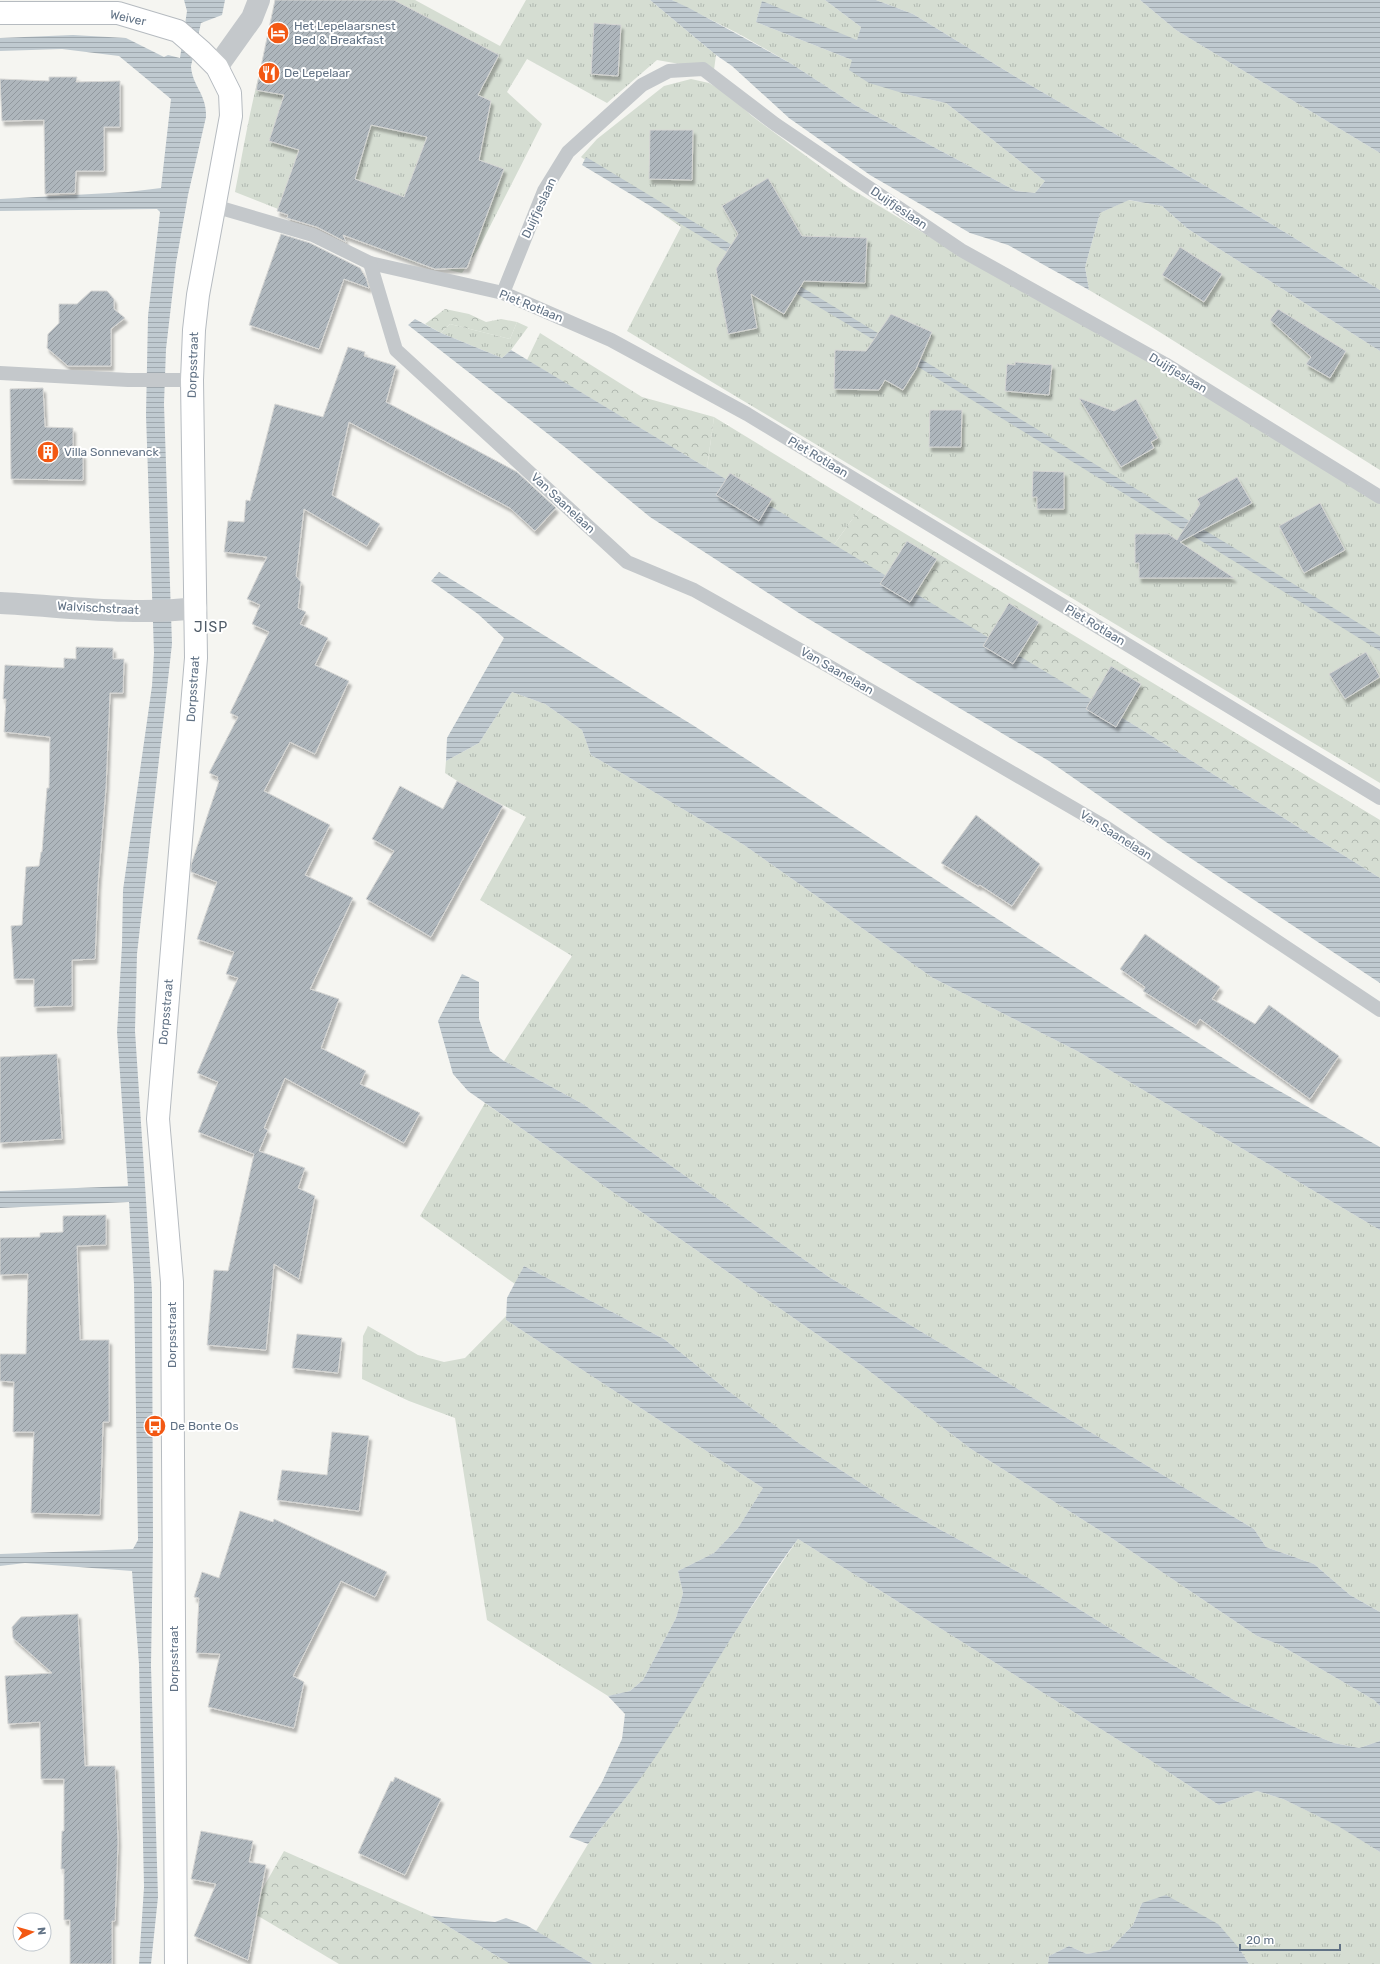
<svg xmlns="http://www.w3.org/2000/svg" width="1380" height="1964" font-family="Rubik,sans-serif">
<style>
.grass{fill:url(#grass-tufts)}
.forest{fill:url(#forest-crowns)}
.water{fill:url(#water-rules)}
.building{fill:url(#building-hatch);stroke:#d6d6d4;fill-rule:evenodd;filter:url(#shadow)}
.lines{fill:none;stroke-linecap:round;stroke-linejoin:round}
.secondary-casing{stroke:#b6bbc0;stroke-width:24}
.lane{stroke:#c4c8cb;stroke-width:14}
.street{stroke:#c4c8cb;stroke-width:22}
.secondary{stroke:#fff;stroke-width:22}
.labels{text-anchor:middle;stroke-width:4;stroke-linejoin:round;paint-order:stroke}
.street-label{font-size:12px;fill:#617285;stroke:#fff}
.poi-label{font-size:12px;fill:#617285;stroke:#fff;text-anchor:start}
.quarter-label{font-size:14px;letter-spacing:1px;fill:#505c69;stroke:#fff}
</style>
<defs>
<pattern id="grass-tufts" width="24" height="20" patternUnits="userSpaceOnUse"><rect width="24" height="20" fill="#d5ddd2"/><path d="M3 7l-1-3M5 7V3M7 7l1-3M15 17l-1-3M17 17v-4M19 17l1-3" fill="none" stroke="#b0b8b0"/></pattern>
<pattern id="forest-crowns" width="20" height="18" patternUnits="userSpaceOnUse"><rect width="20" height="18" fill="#d5ddd2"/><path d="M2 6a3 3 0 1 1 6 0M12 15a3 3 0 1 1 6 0" fill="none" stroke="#b0b8b0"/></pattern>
<pattern id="water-rules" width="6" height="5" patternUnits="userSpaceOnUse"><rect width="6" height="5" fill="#c0cad0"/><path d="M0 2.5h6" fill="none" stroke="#9fa8ae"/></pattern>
<pattern id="building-hatch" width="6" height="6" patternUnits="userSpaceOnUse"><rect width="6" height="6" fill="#aeb6bc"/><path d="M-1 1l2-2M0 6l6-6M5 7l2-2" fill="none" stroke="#91989e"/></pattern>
<filter id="shadow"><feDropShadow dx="2.5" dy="4.5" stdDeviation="1" flood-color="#0004"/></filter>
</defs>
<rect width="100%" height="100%" fill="#f5f5f1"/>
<g class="grass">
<path d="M285,0h130l85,46 26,-46h124l66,55 -2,15 -57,-10 -50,43 -80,-44 -20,33 35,32 -63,124 -17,25 -49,-11 -178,-70c12,-61 23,-136 50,-192z"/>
<polygon points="672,0 825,0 861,27 857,41 762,2 756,22 852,60 909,95 946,103 1045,181 1035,193 1016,191 855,105 790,63 741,35"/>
<polygon points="876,0 1140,0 1176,30 1380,153 1380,290 1258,216 1016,77 913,14"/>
<polygon points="691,79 709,83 729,95 752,116 848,187 963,257 1115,342 1380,501 1380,783 627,331 681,227 581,157 597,139 664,86"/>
<polygon points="1128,200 1162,206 1188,229 1380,351 1380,470 1150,326 1089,290 1085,267 1100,213"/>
<polygon points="517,322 528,327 511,350 502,358 441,333 450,324 510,339"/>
<polygon points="714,417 861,507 833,546 707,468"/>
<polygon points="512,692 545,704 582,730 591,755 744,845 933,978 1079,1052 1380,1230 1380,1612 1350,1595 1314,1564 1266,1547 1254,1529 829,1277 583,1104 504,1061 572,956 480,900 526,817 462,784 445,773 446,761 479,743"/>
<polygon points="485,1103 864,1367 971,1449 1107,1535 1257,1636 1280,1645 1374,1700 1380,1706 1380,1741 1359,1748 1334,1743 1299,1729 1236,1701 1134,1643 1027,1577 897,1506 800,1444 727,1390 664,1339 524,1266 515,1284 420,1216"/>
<polygon points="507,1315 506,1320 763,1488 738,1528 714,1553 678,1571 683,1593 676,1618 643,1680 630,1691 608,1696 487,1620 455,1418 409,1401 362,1379 363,1336 368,1326 418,1355 444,1362 465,1358"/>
<polygon points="798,1539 1139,1753 1219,1805 1257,1791 1283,1799 1339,1826 1380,1852 1380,1964 1249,1964 1239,1948 1142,1903 1133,1925 1109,1950 1087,1954 1069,1946 1049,1956 1048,1964 593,1964 536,1931 588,1844 632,1790 675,1726 740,1624"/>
</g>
<g class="forest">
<polygon points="445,309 469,314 486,322 501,319 517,322 510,339 450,324 441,333 425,324"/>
<polygon points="540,333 642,397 714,417 707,468 527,360"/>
<polygon points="861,507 1380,820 1380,878 1139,728 833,546"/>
<polygon points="284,1851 431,1916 510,1964 339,1964 250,1911"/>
</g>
<g class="water">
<path d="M184,0h41l-3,15 -21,8 -10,43c1,20 16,28 15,51l-18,78 -12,68 -10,86 -2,55 8,240 -35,310 -2,77 17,261 1,249 -2,125 7,231 -7,67h-12l5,-77 -5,-223 -7,-93 -107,-8 -25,3v-12l133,-5 5,-9 -4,-256 -5,-82 -129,6v-17l128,-5 -11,-154 5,-87 1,-55 29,-204 2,-33 -8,-238 2,-99 12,-104 -3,-3 -157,2v-12l128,-7 33,-4 10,-89 -52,-43 -57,-7 -62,2v-13l73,-3 53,3 38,19 4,-2 12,3 7,-47z"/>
<polygon points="650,0 672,0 689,8 790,63 855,105 1016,191 1035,193 1045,181 946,103 909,95 869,83 849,70 852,60 756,22 762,1 857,40 861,27 825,0 876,0 913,14 1016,77 1258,216 1380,290 1380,351 1188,229 1162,206 1129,200 1100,213 1085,267 1089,290 1008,245 970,233 870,175 789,118 732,66 716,55"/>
<polygon points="1140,0 1380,0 1380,153 1176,30"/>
<polygon points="586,157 1380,636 1380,651 894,352 582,165"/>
<polygon points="415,319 441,333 502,358 511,350 1139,728 1380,878 1380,983 1166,842 1049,761 802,615 650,517 566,448 408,325"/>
<polygon points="439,572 691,724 1026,937 1249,1074 1380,1147 1380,1230 1079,1052 933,978 744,845 591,755 582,730 545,704 512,692 479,743 446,761 447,738 504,638 478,614 431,581"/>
<polygon points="462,974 479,982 479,1019 490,1051 504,1061 583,1104 829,1277 1254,1529 1266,1547 1314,1564 1350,1595 1380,1612 1380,1706 1374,1700 1280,1645 1257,1636 1107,1535 971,1449 864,1367 468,1091 453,1074 438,1021"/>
<path d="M524,1266l140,73 63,51 73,54 97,62 130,71 107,66 102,58 63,28 35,14 25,5 21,-7v111l-42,-26 -55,-27 -26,-8 -38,14 -80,-52 -341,-214c-60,80 -106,170 -166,251 -14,18 -30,36 -44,54l-19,-7 33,-55 20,-43 3,-25 -17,-18 22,-5 13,-11 33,-62 7,-25 -5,-22 36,-18 24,-25 25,-40 -257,-168 1,-22z"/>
<polygon points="1166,1895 1218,1924 1239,1948 1249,1964 1048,1964 1049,1956 1069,1946 1087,1954 1109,1950 1133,1925 1142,1903"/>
<polygon points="431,1916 495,1922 506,1918 526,1925 593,1964 510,1964"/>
</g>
<g class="building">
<path d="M275,0h119l105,55 -21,40 13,6 -12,59 25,9 -37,99 -32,1 -92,-34 3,7 -29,-15 -30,-9 1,-3 -11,-4 22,-61 -30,-9 15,-46 -28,-5zM371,125l56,12 -23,60 -49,-18z"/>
<polygon points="594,23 621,25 618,76 591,74"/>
<polygon points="49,77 77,77 76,82 120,81 120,127 104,127 104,171 76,171 75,193 45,194 44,120 2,121 0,79 49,81"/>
<polygon points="650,130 693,130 692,180 649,179"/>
<polygon points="768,178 802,236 867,238 865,283 804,281 784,314 751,294 757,328 728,334 716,269 738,234 722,206"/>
<polygon points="281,234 310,243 360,268 366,278 369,288 344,279 319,349 249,325"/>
<polygon points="1180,247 1222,274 1204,302 1162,275"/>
<polygon points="91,291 107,291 114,299 114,309 125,318 111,329 111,366 68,366 47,348 48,334 59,323 59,304 77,304"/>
<polygon points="1278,309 1346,351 1330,378 1306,364 1311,357 1270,320"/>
<polygon points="891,314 932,332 916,369 903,390 885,380 879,390 834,389 835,350 866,351"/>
<polygon points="348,347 365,352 364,356 396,366 386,402 517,472 556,508 535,531 510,508 349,422 332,495 380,524 367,546 304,509 296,576 301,582 298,608 306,612 300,624 328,638 315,665 349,681 315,754 290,742 264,791 330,825 305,875 353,898 310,989 339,999 321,1048 366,1071 360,1084 420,1113 404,1143 285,1078 264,1128 268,1130 259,1151 305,1168 298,1188 315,1196 299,1279 274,1264 266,1350 207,1345 214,1270 228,1271 254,1154 198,1132 218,1082 197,1073 238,978 226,974 234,952 197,939 217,882 191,872 191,865 219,781 217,779 218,777 209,773 238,717 230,713 269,632 252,624 260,605 247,599 267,557 224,552 228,521 244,522 246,500 250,501 275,404 323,417"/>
<polygon points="1015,362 1052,365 1049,395 1005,391 1007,364 1015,365"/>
<polygon points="43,388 45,427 73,428 73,454 83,454 83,480 11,479 10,389"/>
<polygon points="1079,398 1114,411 1136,399 1158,438 1151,442 1154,448 1121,467"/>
<polygon points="930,410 962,410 961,447 929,447"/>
<polygon points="1033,471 1064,472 1064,509 1037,509 1037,497 1032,497"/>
<polygon points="730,473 772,499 759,521 716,495"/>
<polygon points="1237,477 1252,503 1180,542 1234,578 1139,578 1139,563 1135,563 1135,534 1168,534 1177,540 1200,504 1197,499"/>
<polygon points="1320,503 1345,550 1304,573 1279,526"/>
<polygon points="907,541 937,559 910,602 880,584"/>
<polygon points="1009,603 1039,622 1013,664 983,646"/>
<polygon points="76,647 113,648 113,659 124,659 123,693 110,693 106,787 98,884 95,959 72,960 72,1006 34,1007 34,979 14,979 11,926 22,925 26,867 39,866 41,852 42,852 47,788 49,788 50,737 4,732 6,699 3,699 5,665 64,668 64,658 76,659"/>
<polygon points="1366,652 1380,677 1345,699 1329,674"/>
<polygon points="1111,666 1141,684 1116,727 1086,709"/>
<polygon points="457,781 503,806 431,937 366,899 394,851 372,839 400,786 443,809"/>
<polygon points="976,815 1040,864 1012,906 980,885 978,886 941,863"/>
<polygon points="1145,934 1220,987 1212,999 1255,1024 1269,1005 1339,1056 1310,1099 1200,1019 1196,1025 1143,991 1145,987 1120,969"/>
<polygon points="57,1054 62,1139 0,1143 0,1057"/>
<polygon points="106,1215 106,1245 77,1246 80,1340 109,1340 109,1422 103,1422 100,1515 31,1513 34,1432 13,1432 14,1382 0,1381 0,1354 26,1354 28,1274 0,1275 0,1238 40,1237 40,1233 63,1232 63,1216"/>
<polygon points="297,1334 342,1338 338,1373 292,1368"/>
<polygon points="332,1432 369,1436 359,1511 277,1500 282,1470 327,1475"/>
<polygon points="240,1511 273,1522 274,1519 387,1572 375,1597 341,1581 293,1676 304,1682 294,1728 208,1707 220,1654 196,1653 199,1598 194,1597 202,1572 219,1578"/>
<polygon points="78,1614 85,1766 115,1766 118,1842 115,1921 112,1921 112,1964 70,1964 70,1920 64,1920 64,1869 61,1869 62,1831 64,1831 64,1779 41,1779 40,1722 8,1724 5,1676 52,1673 13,1638 12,1627 21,1617"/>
<polygon points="395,1777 441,1799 405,1875 358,1853 391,1781 393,1782"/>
<polygon points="201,1831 253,1841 249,1862 266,1865 248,1960 194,1936 216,1884 191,1879"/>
</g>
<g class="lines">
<g class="secondary-casing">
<polyline id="secondary" points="0,13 118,13 178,31 201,51 217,67 230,93 231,116 198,295 194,330 192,380 196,658 158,1119 172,1282 176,1964"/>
</g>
<g class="lane">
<polyline points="214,206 313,235 370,263 503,293 611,340 747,414 1380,798"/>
<polyline points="370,263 396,350 627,562 694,590 832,668 1104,826 1380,1010"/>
<polyline points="503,293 544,191 568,152 642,85 669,71 703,69 775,124 961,250 1165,364 1380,497"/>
<polyline points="0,373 128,380 192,380"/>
</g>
<g class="street">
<polyline points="217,67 252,18 259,0"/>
<path d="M0,603c62,3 134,13 196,5"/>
</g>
<use href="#secondary" class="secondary"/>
</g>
<defs>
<g id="hotel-disc" transform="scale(1.15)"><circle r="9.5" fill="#f35813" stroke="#fff"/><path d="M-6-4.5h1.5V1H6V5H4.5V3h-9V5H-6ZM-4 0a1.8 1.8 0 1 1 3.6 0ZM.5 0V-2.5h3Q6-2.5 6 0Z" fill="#fff"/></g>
<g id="restaurant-disc" transform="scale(1.15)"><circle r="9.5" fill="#f35813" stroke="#fff"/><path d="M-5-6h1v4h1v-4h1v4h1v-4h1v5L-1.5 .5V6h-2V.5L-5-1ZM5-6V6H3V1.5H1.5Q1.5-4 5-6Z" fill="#fff"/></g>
<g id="building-disc" transform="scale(1.15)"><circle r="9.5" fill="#f35813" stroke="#fff"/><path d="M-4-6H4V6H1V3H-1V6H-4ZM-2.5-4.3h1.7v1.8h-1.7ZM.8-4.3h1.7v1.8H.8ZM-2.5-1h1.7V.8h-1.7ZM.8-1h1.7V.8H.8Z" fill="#fff"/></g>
<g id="bus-disc" transform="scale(1.15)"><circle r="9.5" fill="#f35813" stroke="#fff"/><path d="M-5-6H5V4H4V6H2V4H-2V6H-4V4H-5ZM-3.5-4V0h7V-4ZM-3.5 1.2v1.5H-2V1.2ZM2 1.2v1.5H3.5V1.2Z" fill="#fff"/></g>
</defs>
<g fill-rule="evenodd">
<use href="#hotel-disc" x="278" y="33"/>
<use href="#restaurant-disc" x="269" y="73"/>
<use href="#building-disc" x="48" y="452"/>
<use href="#bus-disc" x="155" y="1426"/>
</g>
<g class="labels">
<g class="street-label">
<text transform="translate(128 18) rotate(12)" y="4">Weiver</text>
<text transform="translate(539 208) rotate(-65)" y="4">Duijfjeslaan</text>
<text transform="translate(899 208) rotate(34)" y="4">Duijfjeslaan</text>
<text transform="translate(531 306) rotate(22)" y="4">Piet Rotlaan</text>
<text transform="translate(193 365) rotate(-88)" y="4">Dorpsstraat</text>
<text transform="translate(1178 373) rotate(31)" y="4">Duijfjeslaan</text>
<text transform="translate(818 457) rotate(31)" y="4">Piet Rotlaan</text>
<text transform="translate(563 503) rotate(43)" y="4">Van Saanelaan</text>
<text transform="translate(98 608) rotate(3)" y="4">Walvischstraat</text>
<text transform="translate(1095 625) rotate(31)" y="4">Piet Rotlaan</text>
<text transform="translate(837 671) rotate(30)" y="4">Van Saanelaan</text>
<text transform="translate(193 689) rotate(-86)" y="4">Dorpsstraat</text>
<text transform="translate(1116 835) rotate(32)" y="4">Van Saanelaan</text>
<text transform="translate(166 1012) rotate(-85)" y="4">Dorpsstraat</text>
<text transform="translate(172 1335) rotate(-90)" y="4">Dorpsstraat</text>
<text transform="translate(174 1659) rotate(-90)" y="4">Dorpsstraat</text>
</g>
<g class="poi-label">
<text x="294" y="30">Het Lepelaarsnest<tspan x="294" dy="14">Bed &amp; Breakfast</tspan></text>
<text x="284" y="77">De Lepelaar</text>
<text x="64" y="456">Villa Sonnevanck</text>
<text x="170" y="1430">De Bonte Os</text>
</g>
<g class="quarter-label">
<text x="211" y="632">JISP</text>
</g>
</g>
<g transform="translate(32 1932) rotate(84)"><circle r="19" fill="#ffffff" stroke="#c0c7ce"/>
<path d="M0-3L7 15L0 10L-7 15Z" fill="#f35813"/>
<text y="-6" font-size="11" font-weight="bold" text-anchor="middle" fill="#617285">N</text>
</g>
<path d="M1240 1944v6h100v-6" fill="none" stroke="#617285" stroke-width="2"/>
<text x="1246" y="1944" font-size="12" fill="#617285" stroke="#ffffff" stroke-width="3" paint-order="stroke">20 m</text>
</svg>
